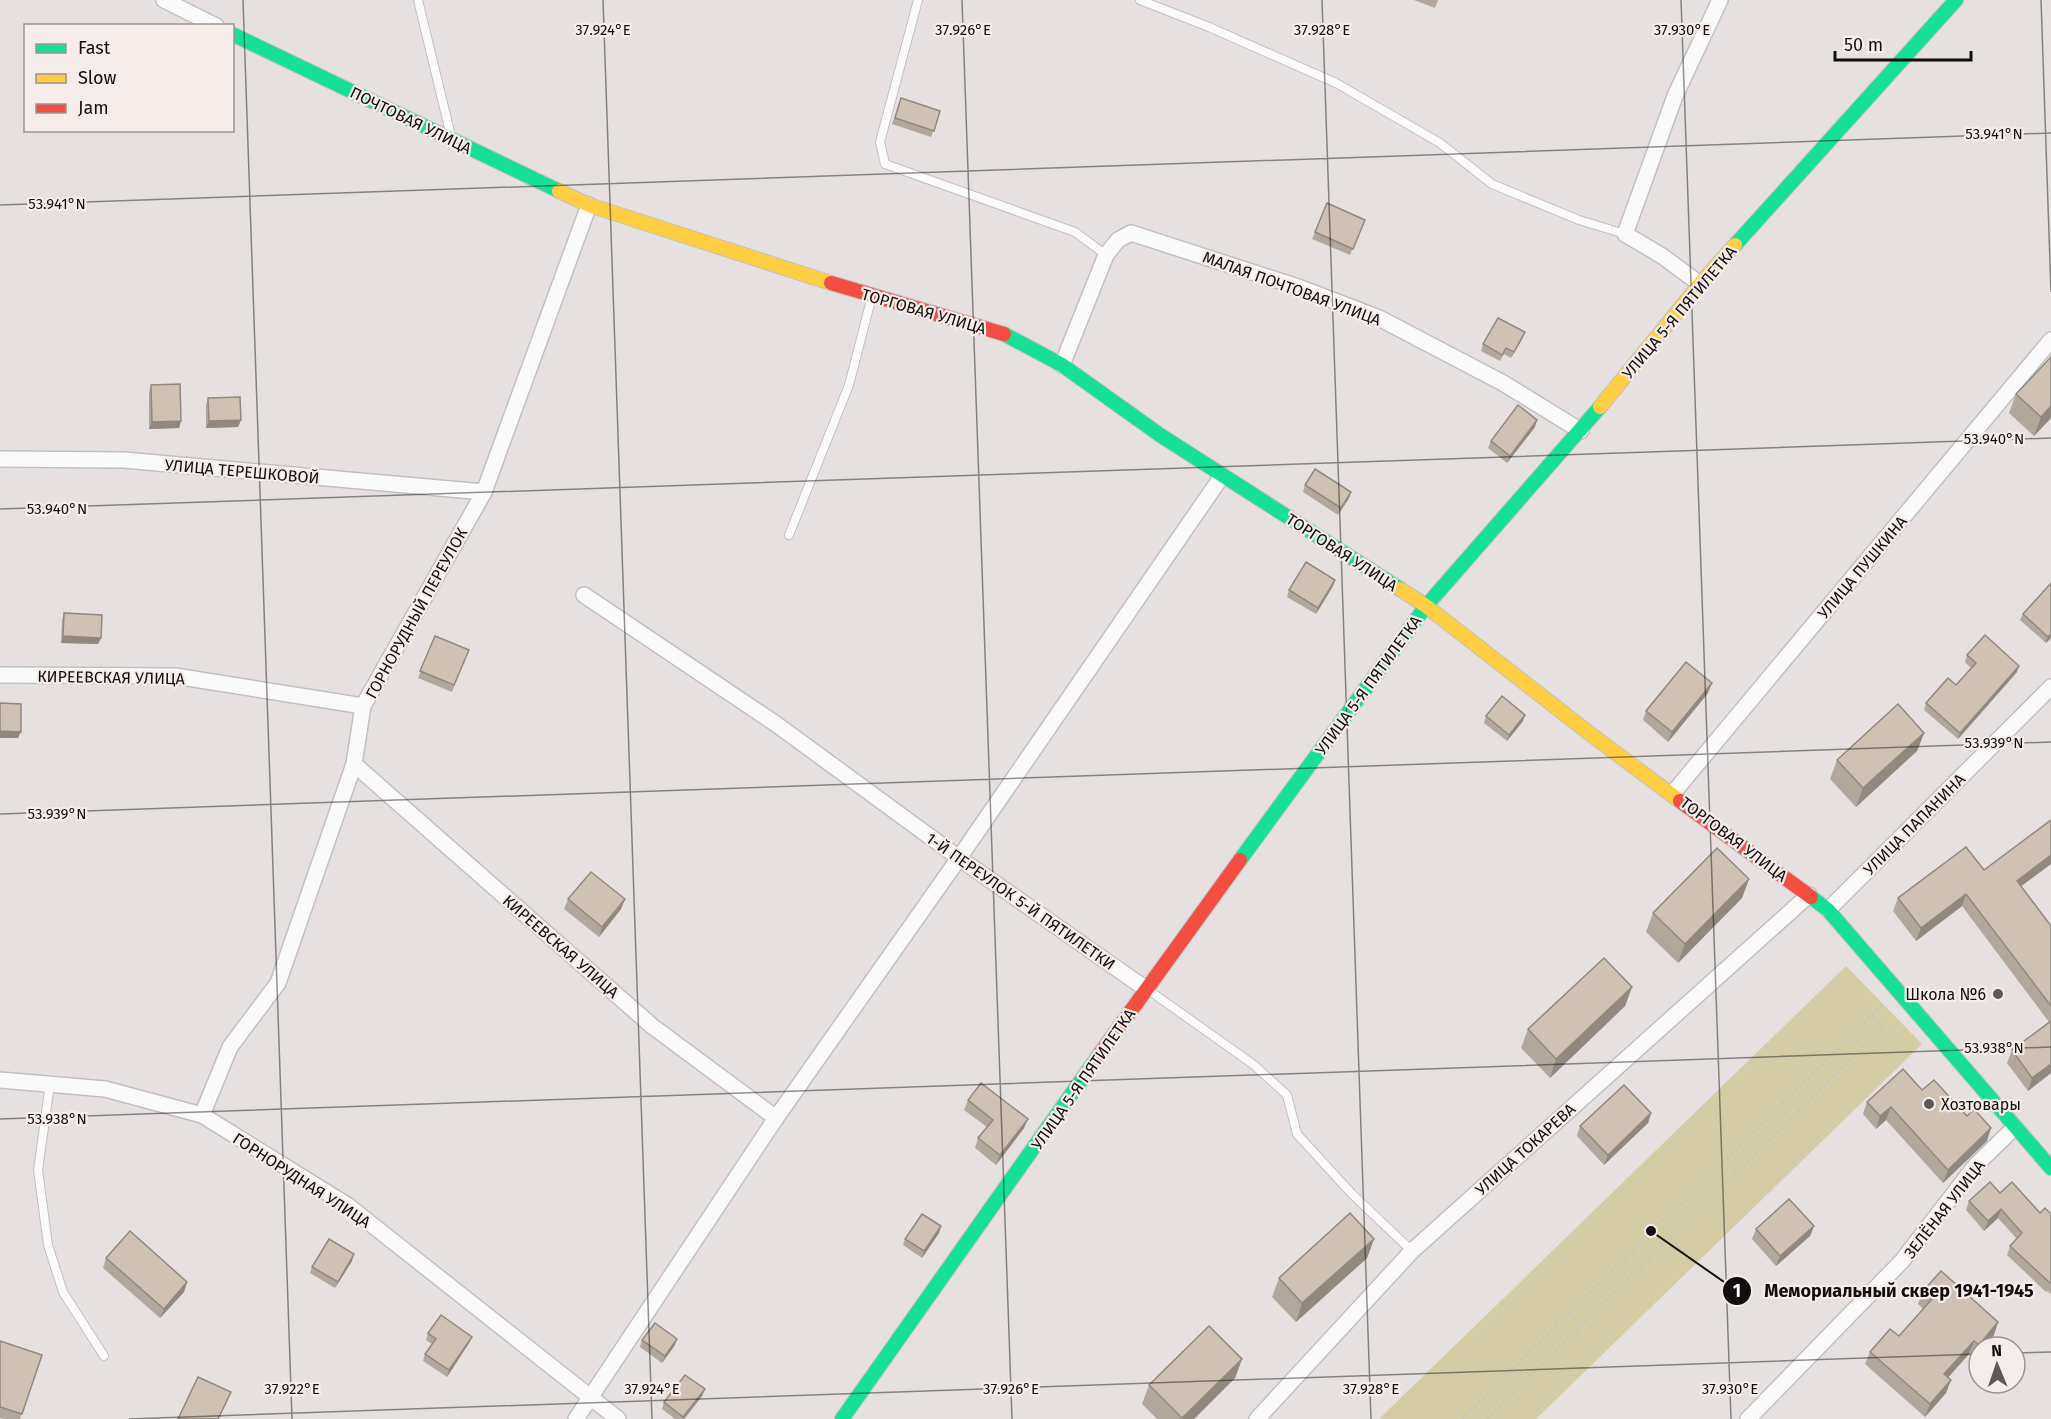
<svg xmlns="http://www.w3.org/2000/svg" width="2051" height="1419" font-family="'Fira Sans',sans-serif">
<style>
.green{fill:#d3cca4}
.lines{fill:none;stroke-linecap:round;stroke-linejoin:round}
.lane-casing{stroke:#c3bfbf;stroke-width:10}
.street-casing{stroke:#c3bfbf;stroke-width:18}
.fast-casing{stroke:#c3bfbf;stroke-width:16}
.slow-casing{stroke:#c3bfbf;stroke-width:16}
.jam-casing{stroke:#c3bfbf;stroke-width:16}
.path{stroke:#c5c2c1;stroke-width:3;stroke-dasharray:1.5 4.5;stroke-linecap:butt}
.lane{stroke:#fbfafa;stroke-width:8}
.street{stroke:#fbfafa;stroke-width:15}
.fast{stroke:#16e098;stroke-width:14}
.slow{stroke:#ffcf43;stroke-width:14}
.jam{stroke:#f24e42;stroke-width:14}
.wall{fill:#b2a79c}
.shaded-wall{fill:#91887f}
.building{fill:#cfc2b5;stroke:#91887f;stroke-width:1.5}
.ticks{fill:none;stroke:#110e0d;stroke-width:1.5;stroke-opacity:0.45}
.poi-dot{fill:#5c5857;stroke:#f6edeb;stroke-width:2}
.labels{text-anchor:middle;stroke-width:4.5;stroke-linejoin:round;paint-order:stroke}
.street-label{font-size:16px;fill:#110e0d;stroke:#f6edeb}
.poi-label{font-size:16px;fill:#110e0d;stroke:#f6edeb;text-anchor:end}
.ticks-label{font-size:15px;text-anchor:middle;fill:#110e0d;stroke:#f6edeb;stroke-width:4.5;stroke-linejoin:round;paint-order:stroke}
.leader{fill:none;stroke:#110e0d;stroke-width:2}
.callout-dot{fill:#110e0d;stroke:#f6edeb;stroke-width:2}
.mark-label{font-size:18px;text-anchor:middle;font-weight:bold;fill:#fff}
.callout-label{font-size:18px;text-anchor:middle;font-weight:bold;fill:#110e0d;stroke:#f6edeb;stroke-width:4.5;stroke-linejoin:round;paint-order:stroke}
</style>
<rect width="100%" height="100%" fill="#e6e1e0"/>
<polygon class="green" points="1846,966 1922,1044 1536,1419 1379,1419"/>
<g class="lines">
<g class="lane-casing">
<g id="lane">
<polyline points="418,0 451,136"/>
<polyline points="918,0 880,142 885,164 1075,232 1106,255"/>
<polyline points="1140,0 1209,27 1336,83 1440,143 1492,184 1579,220 1625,234"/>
<polyline points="789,535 849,385 872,296"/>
<polyline points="1147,989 1254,1065 1287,1095 1297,1134 1352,1194 1412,1251"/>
<polyline points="50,1084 38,1170 48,1245 63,1292 104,1356"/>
</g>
</g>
<g class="street-casing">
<g id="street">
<polyline points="164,0 216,26"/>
<polyline points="1700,284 1662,256 1625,234 1675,96 1720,0"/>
<polyline points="1062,365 1106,255 1118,240 1131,233 1298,287 1379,318 1503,383 1581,431"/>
<polyline points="0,459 124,460 484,492"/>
<polyline points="584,595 776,724 959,858 1146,989"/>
<polyline points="0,675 175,676 363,706"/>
<polyline points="354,764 652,1026 776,1118"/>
<polyline points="1673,793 2051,340"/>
<polyline points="1828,910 2051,687"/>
<polyline points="0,1080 105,1089 202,1115 347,1205 618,1419"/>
<polyline points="202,1115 230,1047 278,983 354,764 363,706 484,492 589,205"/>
<polyline points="576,1419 776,1118 959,858 1222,476"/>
<polyline points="1257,1419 1412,1251 1809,895"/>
<polyline points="1748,1419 1902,1261 1975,1166 2015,1127"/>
</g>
</g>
<g class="fast-casing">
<g id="fast">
<polyline points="232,34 559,191"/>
<polyline points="1735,245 1956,0"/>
<polyline points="1004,334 1062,365 1160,435 1400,589"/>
<polyline points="1240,860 1426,606 1600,407"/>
<polyline points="1811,897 1828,910 2051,1168"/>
<polyline points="842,1419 1099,1055"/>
</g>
</g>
<g class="slow-casing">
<g id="slow">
<polyline points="559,191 589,205 831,283"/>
<polyline points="1600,407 1700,284 1735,245"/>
<polyline points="1400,589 1426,606 1589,733 1680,801"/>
</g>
</g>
<g class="jam-casing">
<g id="jam">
<polyline points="831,283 1004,334"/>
<polyline points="1680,801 1811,897"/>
<polyline points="1099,1055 1240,860"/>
</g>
</g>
<g class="path">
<polyline points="1462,1419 1884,1003"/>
<polyline points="1487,1419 1883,1027 1871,1016"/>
</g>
<use href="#lane" class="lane"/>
<use href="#street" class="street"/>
<use href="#fast" class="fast"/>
<use href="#slow" class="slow"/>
<use href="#jam" class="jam"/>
</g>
<g class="wall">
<polygon points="1414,0 1438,0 1435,8"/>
<polygon points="901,98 940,111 931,137 892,124"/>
<polygon points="1365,220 1350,255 1312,239 1315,232"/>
<polygon points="1522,339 1511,358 1504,354 1500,361 1481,351 1483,344"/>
<polygon points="151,385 181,421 179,428 149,429 149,392"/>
<polygon points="2016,394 2051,418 2034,436 2009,413"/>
<polygon points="208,398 241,420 238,427 206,428 206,405"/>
<polygon points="1535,427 1507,463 1488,448 1491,441"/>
<polygon points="1305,485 1351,492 1349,498 1338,515 1303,492"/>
<polygon points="1335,580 1333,586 1316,614 1287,597 1289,590"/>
<polygon points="64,613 101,638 98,644 61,643 62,620"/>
<polygon points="2023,614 2051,638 2046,643 2020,620"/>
<polygon points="435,636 469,650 452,692 418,678"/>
<polygon points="1967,655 2017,672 1958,739 1924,710 1926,703 1956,685 1971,668 1965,662"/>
<polygon points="1708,693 1668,742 1643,720 1646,711"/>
<polygon points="1486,716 1523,721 1507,741 1484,723"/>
<polygon points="1924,733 1917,751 1856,807 1830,779 1837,760"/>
<polygon points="1984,870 2021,886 2051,926 2051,1073 2028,1091 2007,1063 2012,1050 2049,1022 1962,906 1916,941 1893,911 1898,898"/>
<polygon points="1749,879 1742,898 1678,963 1646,932 1653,913"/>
<polygon points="568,899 625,899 621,909 599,937 564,909"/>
<polygon points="1632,987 1625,1006 1550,1078 1521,1048 1528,1029"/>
<polygon points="1922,1090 1967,1116 1987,1141 1943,1183 1886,1120 1876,1129 1863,1114 1867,1102"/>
<polygon points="968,1100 1024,1128 996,1165 975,1148 978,1138 987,1127 964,1110"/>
<polygon points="1651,1113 1648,1123 1604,1165 1577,1136 1580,1126"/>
<polygon points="2000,1193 2040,1213 2051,1214 2051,1294 2047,1291 2046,1292 2007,1255 2010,1246 2017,1239 1998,1218 1984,1231 1966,1210 1969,1201"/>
<polygon points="941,1226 939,1233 922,1258 903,1245 905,1239"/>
<polygon points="1814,1226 1810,1236 1776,1266 1752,1239 1756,1229"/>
<polygon points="1374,1239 1367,1258 1296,1322 1272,1297 1279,1278"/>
<polygon points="106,1258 187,1282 184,1292 160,1318 103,1268"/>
<polygon points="352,1261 335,1288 310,1273 312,1267"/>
<polygon points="1923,1291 1994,1335 1974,1358 1969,1354 1948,1378 1946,1393 1925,1417 1865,1364 1870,1352 1899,1336 1923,1309 1918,1304"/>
<polygon points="428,1333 472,1337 469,1343 447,1377 423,1361 425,1354 432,1344 426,1340"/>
<polygon points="642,1340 675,1345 662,1363 640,1347"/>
<polygon points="0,1341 42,1355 20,1419 4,1419 0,1418"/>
<polygon points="1242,1359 1235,1378 1194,1419 1157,1419 1142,1404 1149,1385"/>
<polygon points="705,1389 702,1396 684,1419 675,1419 662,1409 664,1402"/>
</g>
<g class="shaded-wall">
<polygon points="1525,332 1522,339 1511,358 1514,352"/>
<polygon points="2051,406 2051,418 2034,436 2041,417"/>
<polygon points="241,420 238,427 206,428 209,421"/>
<polygon points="1537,420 1535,427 1507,463 1510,456"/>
<polygon points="181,421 179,428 149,429 152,422"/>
<polygon points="1351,492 1349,498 1338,515 1341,508"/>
<polygon points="1335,580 1333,586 1316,614 1318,608"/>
<polygon points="2051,634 2051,638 2046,643 2048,637"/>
<polygon points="63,636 101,638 98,644 61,643"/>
<polygon points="2019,666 2017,672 1958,739 1960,733"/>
<polygon points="1712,683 1708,693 1668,742 1672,732"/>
<polygon points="1525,715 1523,721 1507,741 1509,735"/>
<polygon points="0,731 21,732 18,738 0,738"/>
<polygon points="1924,733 1917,751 1856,807 1863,788"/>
<polygon points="2051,855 2051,864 2012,893 2017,881"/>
<polygon points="1749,879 1742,898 1678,963 1685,944"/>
<polygon points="1966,894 1962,906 1916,941 1921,928"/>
<polygon points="625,899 621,909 599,937 602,927"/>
<polygon points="1632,987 1625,1006 1550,1078 1556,1059"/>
<polygon points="2051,1064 2051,1073 2028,1091 2032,1078"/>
<polygon points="1891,1107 1886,1120 1876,1129 1880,1116"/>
<polygon points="1651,1113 1648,1123 1604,1165 1608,1155"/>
<polygon points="1028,1119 1024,1128 996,1165 1000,1155"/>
<polygon points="1991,1128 1987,1141 1943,1183 1948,1170"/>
<polygon points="2001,1209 1998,1218 1984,1231 1988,1221"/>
<polygon points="941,1226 939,1233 922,1258 924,1251"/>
<polygon points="1814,1226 1810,1236 1776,1266 1780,1256"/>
<polygon points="1374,1239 1367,1258 1296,1322 1302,1303"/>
<polygon points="354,1254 352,1261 335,1288 338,1282"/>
<polygon points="187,1282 184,1292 160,1318 164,1309"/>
<polygon points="1998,1322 1994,1335 1983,1347 1979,1347 1979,1352 1974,1358 1979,1345"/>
<polygon points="472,1337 469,1343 447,1377 449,1370"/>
<polygon points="677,1339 675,1345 662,1363 665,1356"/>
<polygon points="1974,1341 1969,1354 1939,1387 1944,1374"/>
<polygon points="1242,1359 1235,1378 1194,1419 1182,1419"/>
<polygon points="1951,1380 1946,1393 1925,1417 1930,1404"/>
<polygon points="705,1389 702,1396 684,1419 683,1419"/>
</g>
<g class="building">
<polygon points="901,98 940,111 934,131 895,118"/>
<polygon points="1327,203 1365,220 1353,249 1315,232"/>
<polygon points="1498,318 1525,332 1514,352 1506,348 1502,355 1483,344"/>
<polygon points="2051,357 2051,406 2041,417 2016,394"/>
<polygon points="180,384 181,421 152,422 151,385"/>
<polygon points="240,397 241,420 209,421 208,398"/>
<polygon points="1518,405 1537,420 1510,456 1491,441"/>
<polygon points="1315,469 1351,492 1341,508 1305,485"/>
<polygon points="1306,562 1335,580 1318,608 1289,590"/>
<polygon points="2051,583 2051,634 2048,637 2023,614"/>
<polygon points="64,613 102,615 101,638 63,636"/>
<polygon points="1985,635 2019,666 1960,733 1926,703 1948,678 1956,685 1976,663 1967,655"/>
<polygon points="435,636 469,650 454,685 420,671"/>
<polygon points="1686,662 1712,683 1672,732 1646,711"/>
<polygon points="1502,696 1525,715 1509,735 1486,716"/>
<polygon points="0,703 21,704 21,732 0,731"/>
<polygon points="1898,704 1924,733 1863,788 1837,760"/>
<polygon points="2051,820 2051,855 2017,881 2051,926 2051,1006 1966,894 1921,928 1898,898 1966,847 1984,870"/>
<polygon points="1717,848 1749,879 1685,944 1653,913"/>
<polygon points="591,872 625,899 602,927 568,899"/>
<polygon points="1604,958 1632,987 1556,1059 1528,1029"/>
<polygon points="2051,1021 2051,1064 2032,1078 2012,1050"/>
<polygon points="1903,1069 1922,1090 1934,1080 1967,1116 1974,1109 1991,1128 1948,1170 1891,1107 1880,1116 1867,1102"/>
<polygon points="981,1083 1028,1119 1000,1155 978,1138 993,1120 968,1100"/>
<polygon points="1624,1085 1651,1113 1608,1155 1580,1126"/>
<polygon points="1990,1182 2000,1193 2012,1182 2040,1213 2045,1208 2051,1214 2051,1282 2050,1283 2010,1246 2022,1233 2001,1209 1988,1221 1969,1201"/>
<polygon points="1789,1199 1814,1226 1780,1256 1756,1229"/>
<polygon points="1350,1213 1374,1239 1302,1303 1279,1278"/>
<polygon points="922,1214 941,1226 924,1251 905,1239"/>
<polygon points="130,1231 187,1282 164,1309 106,1258"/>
<polygon points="329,1239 354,1254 338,1282 312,1267"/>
<polygon points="1941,1271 1998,1322 1979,1345 1974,1341 1944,1374 1951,1380 1930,1404 1870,1352 1890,1329 1899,1336 1932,1299 1923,1291"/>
<polygon points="441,1315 472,1337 449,1370 425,1354 436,1339 428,1333"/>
<polygon points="655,1323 677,1339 665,1356 642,1340"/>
<polygon points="1209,1326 1242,1359 1182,1418 1149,1385"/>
<polygon points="0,1341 42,1355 22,1414 0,1407"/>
<polygon points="685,1375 705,1389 683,1417 664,1402"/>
<polygon points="198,1377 231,1392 218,1419 178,1419"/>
</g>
<path class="ticks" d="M243,0l49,1419M603,0l49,1419M962,0l50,1419M1322,0l49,1419M1681,0l50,1419M2041,0l10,292M0,205l2051,-72M0,509l2051,-71M0,814l2051,-72M0,1119l2051,-72M2015,1353l36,-1M129,1419l1850,-65"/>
<g class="poi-dot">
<circle cx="1998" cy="994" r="6"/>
<circle cx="1929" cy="1104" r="6"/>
</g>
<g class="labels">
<g class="street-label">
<text transform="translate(411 120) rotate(26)" y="6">ПОЧТОВАЯ УЛИЦА</text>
<text transform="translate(1292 288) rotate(20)" y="6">МАЛАЯ ПОЧТОВАЯ УЛИЦА</text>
<text transform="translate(924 311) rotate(16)" y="6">ТОРГОВАЯ УЛИЦА</text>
<text transform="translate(1679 312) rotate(-50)" y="6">УЛИЦА 5-Я ПЯТИЛЕТКА</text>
<text transform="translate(242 471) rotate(5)" y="6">УЛИЦА ТЕРЕШКОВОЙ</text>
<text transform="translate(1342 552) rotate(33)" y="6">ТОРГОВАЯ УЛИЦА</text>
<text transform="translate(1862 567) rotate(-50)" y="6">УЛИЦА ПУШКИНА</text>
<text transform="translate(416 613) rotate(-61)" y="6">ГОРНОРУДНЫЙ ПЕРЕУЛОК</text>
<text transform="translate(111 677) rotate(1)" y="6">КИРЕЕВСКАЯ УЛИЦА</text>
<text transform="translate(1368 685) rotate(-54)" y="6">УЛИЦА 5-Я ПЯТИЛЕТКА</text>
<text transform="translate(1914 824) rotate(-45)" y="6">УЛИЦА ПАПАНИНА</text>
<text transform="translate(1734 839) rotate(37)" y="6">ТОРГОВАЯ УЛИЦА</text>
<text transform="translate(1021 901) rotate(35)" y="6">1-Й ПЕРЕУЛОК 5-Й ПЯТИЛЕТКИ</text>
<text transform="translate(561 946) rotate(41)" y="6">КИРЕЕВСКАЯ УЛИЦА</text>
<text transform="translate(1083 1079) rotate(-55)" y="6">УЛИЦА 5-Я ПЯТИЛЕТКА</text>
<text transform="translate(1525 1149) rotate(-42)" y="6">УЛИЦА ТОКАРЕВА</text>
<text transform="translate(302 1180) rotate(33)" y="6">ГОРНОРУДНАЯ УЛИЦА</text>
<text transform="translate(1944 1209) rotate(-52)" y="6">ЗЕЛЁНАЯ УЛИЦА</text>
</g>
<g class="poi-label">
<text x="1986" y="1000">Школа №6</text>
<text x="1941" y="1110" text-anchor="start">Хозтовары</text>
</g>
</g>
<g class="ticks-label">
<text x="603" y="35">37.924°E</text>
<text x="963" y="35">37.926°E</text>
<text x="1322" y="35">37.928°E</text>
<text x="1682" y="35">37.930°E</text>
<text x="1994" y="139">53.941°N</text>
<text x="57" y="209">53.941°N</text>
<text x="1994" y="444">53.940°N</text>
<text x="57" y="514">53.940°N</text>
<text x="1994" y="748">53.939°N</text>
<text x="57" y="819">53.939°N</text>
<text x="1994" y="1053">53.938°N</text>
<text x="57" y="1124">53.938°N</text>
<text x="292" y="1394">37.922°E</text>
<text x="652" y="1394">37.924°E</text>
<text x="1011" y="1394">37.926°E</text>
<text x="1371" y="1394">37.928°E</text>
<text x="1730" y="1394">37.930°E</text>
</g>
<path class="leader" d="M1651 1231L1737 1291"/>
<g class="callout-dot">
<circle cx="1651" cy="1231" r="6"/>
<circle cx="1737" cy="1291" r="15"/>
</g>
<g class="mark-label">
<text x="1737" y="1297">1</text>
</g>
<g class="callout-label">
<text x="1899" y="1297">Мемориальный сквер 1941-1945</text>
</g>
<rect x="24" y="24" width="210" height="108" fill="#f6edeb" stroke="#9a9492" stroke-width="1.5"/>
<rect x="36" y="44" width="30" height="9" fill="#16e098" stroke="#9a9492" stroke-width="1.5"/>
<text x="78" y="54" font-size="18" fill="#110e0d">Fast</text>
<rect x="36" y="74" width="30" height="9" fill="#ffcf43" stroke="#9a9492" stroke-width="1.5"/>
<text x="78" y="84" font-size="18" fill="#110e0d">Slow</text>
<rect x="36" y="104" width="30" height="9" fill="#f24e42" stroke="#9a9492" stroke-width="1.5"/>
<text x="78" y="114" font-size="18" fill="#110e0d">Jam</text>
<g transform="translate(1997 1365) rotate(358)"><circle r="28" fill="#f6edeb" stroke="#9a9492" stroke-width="1.5"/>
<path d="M0-4.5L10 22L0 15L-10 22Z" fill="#5c5857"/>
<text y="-9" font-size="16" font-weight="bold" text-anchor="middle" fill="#110e0d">N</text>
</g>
<path d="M1835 51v9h136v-9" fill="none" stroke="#110e0d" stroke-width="3"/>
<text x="1844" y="51" font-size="18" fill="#110e0d" stroke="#f6edeb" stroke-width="4.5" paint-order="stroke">50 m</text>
</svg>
